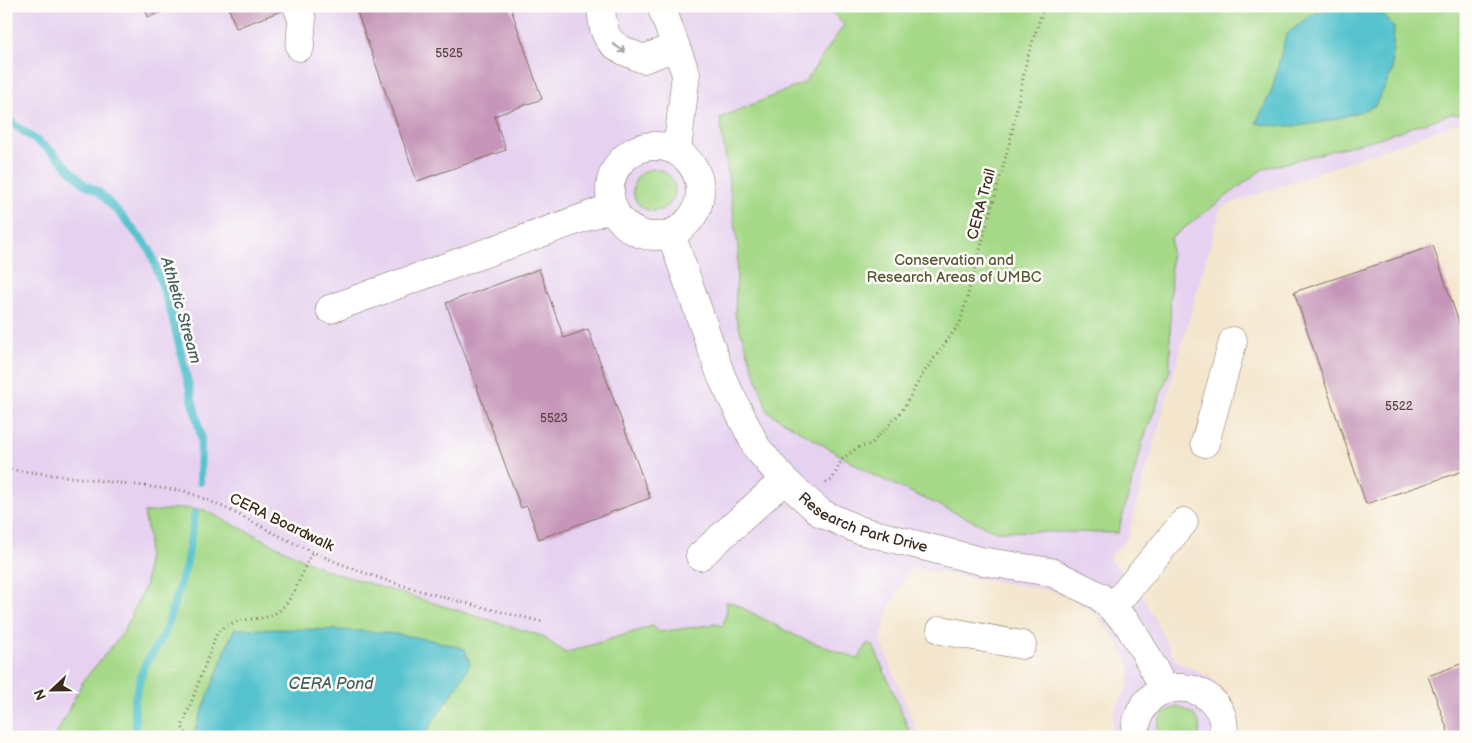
<svg xmlns="http://www.w3.org/2000/svg" width="1472" height="743" font-family="'Balsamiq Sans',sans-serif">
<style>
.built{fill:#e6d2f0}
.green{fill:#a5d988;stroke:#708253}
.water{fill:#55c2cd;stroke:#487676}
.lines{fill:none;stroke-linecap:round;stroke-linejoin:round}
.stream{stroke:#55c2cd;stroke-width:8}
.building{fill:#c695b9}
.minor-casing{stroke:#7c6c5b;stroke-width:29}
.path{stroke:#7c6c5b;stroke-width:3;stroke-dasharray:1 4;stroke-linecap:butt}
.minor{stroke:#fff;stroke-width:28}
.oneway{stroke:#a79f9a}
.labels{text-anchor:middle;stroke-width:5;stroke-linejoin:round;paint-order:stroke}
.number-label{font-size:12px;fill:#5e4545}
.street-label{font-size:15px;fill:#3b2a1e;stroke:#fdfcf7}
.park-label{font-size:15px;fill:#565638;stroke:#fdfcf7}
.water-label{font-size:16px;font-style:italic;fill:#445f5b;stroke:#fdfcf7}
</style>
<rect width="100%" height="100%" fill="#fdfcf7"/>
<filter id="ink" filterUnits="userSpaceOnUse"><feTurbulence type="fractalNoise" baseFrequency=".02" numOctaves="2"/><feDisplacementMap in="SourceGraphic" scale="10" xChannelSelector="R" yChannelSelector="G"/><feConvolveMatrix kernelMatrix="1 2 1 2 8 2 1 2 1" color-interpolation-filters="sRGB"/></filter>
<filter id="wash" filterUnits="userSpaceOnUse"><feTurbulence type="fractalNoise" baseFrequency=".0096" numOctaves="4" result="noise"/><feDisplacementMap in="SourceGraphic" scale="20" xChannelSelector="R" yChannelSelector="G"/><feGaussianBlur stdDeviation="1.12" result="paint"/><feColorMatrix in="noise" values="0 0 0 0 0 0 0 0 0 0 0 0 0 0 0 0 0 1.4 0 .05"/><feComposite in="paint" operator="in"/></filter>
<g filter="url(#wash)">
<rect width="100%" height="100%" fill="#f4e6cd"/>
<polygon class="built" points="6,6 1466,6 1466,123 1460,122 1221,207 1127,539 1109,558 1142,594 1176,661 1209,677 1229,698 1236,710 1238,737 1112,737 1114,711 1128,687 1131,668 1117,641 1096,614 1071,598 1049,590 911,568 890,606 881,641 919,737 6,737"/>
<g class="green">
<polygon points="826,6 1466,6 1466,115 1451,114 1379,138 1263,169 1171,238 1170,370 1144,438 1118,533 995,531 873,475 768,412 735,315 738,246 720,118 804,83 844,25"/>
<circle cx="654" cy="190" r="21"/>
<polygon points="181,508 204,510 325,570 542,636 565,653 653,626 659,632 716,624 723,626 727,609 726,602 733,603 798,637 858,659 868,643 873,645 912,737 55,737 83,681 123,633 146,584 149,537 144,513"/>
<path d="M1178,707c14,4 27,14 20,30h-40c-3,-17 4,-26 20,-30z"/>
</g>
<g class="water">
<path d="M1336,6h41l17,22 -2,44 -17,34c-36,14 -80,26 -119,17l16,-33 14,-55 23,-19z"/>
<path d="M234,629c77,1 157,-4 231,20l5,15c-13,26 -32,48 -47,73h-231z"/>
</g>
<g class="lines">
<g class="stream">
<polyline points="6,119 54,153 84,184 99,192 122,216 150,250 171,312 201,436 200,482"/>
<polyline points="136,737 134,702 144,666 164,635 186,566 195,513"/>
</g>
</g>
<g id="blocks">
<g class="building">
<polygon points="144,6 177,6 148,17"/>
<polygon points="228,6 283,6 284,10 236,28"/>
<polygon points="355,6 510,6 542,99 494,116 506,150 417,181"/>
<polygon points="1433,246 1466,343 1466,470 1366,504 1294,292"/>
<polygon points="539,269 564,338 588,329 650,498 539,539 527,506 521,508 446,303"/>
<polygon points="1466,662 1466,737 1450,737 1428,676"/>
</g>
</g>
</g>
<g filter="url(#ink)">
<use href="#blocks" fill-opacity="0" stroke="#7c6c5b" stroke-width="1"/>
<g class="lines">
<g class="minor-casing">
<g id="minor">
<polyline points="297,6 302,19 300,47"/>
<path d="M601,6c2,37 10,40 42,53l33,-12"/>
<polyline points="661,6 686,74 677,151"/>
<circle cx="655" cy="191" r="45"/>
<path id="s1" d="M671,234l51,144 35,70 27,32 37,33 38,17 122,31 70,11 48,24 28,27 19,31 18,35"/>
<polyline points="330,309 613,207"/>
<polyline points="1205,443 1233,341"/>
<polyline points="700,556 784,480"/>
<polyline points="1112,608 1184,522"/>
<polyline points="941,630 1022,645"/>
<path d="M1135,737c2,-74 98,-57 88,0"/>
</g>
</g>
<g class="path">
<path d="M6,469l178,22c44,15 84,41 127,60 73,34 154,52 232,71"/>
<polyline points="826,483 832,480 842,459 857,448 871,444 902,411 922,375 960,323 1010,141 1027,59 1044,6"/>
<path d="M189,737l-7,-10 35,-94c23,-21 41,-8 60,-21 18,-12 25,-42 35,-60"/>
</g>
<use href="#minor" class="minor"/>
</g>
<defs><path id="oneway-shaft" d="M-6 0H5M1.5-3L5.5 0L1.5 3" fill="none" stroke-width="1.6" stroke-linecap="round" stroke-linejoin="round" transform="scale(1.25)"/></defs>
<use class="oneway" href="#oneway-shaft" transform="translate(619 48) rotate(33)"/>
</g>
<g class="labels">
<g class="number-label">
<text x="449" y="57">5525</text>
<text x="1399" y="410">5522</text>
<text x="554" y="422">5523</text>
</g>
<g class="street-label">
<text transform="translate(981 204) rotate(-75)" y="5">CERA Trail</text>
<text dy="5" stroke="none"><textPath href="#s1" startOffset="365">Research Park Drive</textPath></text>
<text transform="translate(282 522) rotate(26)" y="5">CERA Boardwalk</text>
</g>
<g class="park-label">
<text x="954" y="265">Conservation and<tspan x="954" dy="17">Research Areas of UMBC</tspan></text>
</g>
<g class="water-label">
<text transform="translate(182 310) rotate(74)" y="6">Athletic Stream</text>
<text x="331" y="689">CERA Pond</text>
</g>
</g>
<rect width="1472" height="743" fill="none" stroke="#fdfcf7" stroke-width="25"/>
<g transform="translate(52 690) rotate(248)" stroke="#fdfcf7" stroke-width="4" paint-order="stroke">
<path d="M0-4L9 19L0 12L-9 19Z" fill="#3b2a1e"/>
<text y="-8" font-size="14" font-weight="bold" text-anchor="middle" fill="#3b2a1e">N</text>
</g>
</svg>
